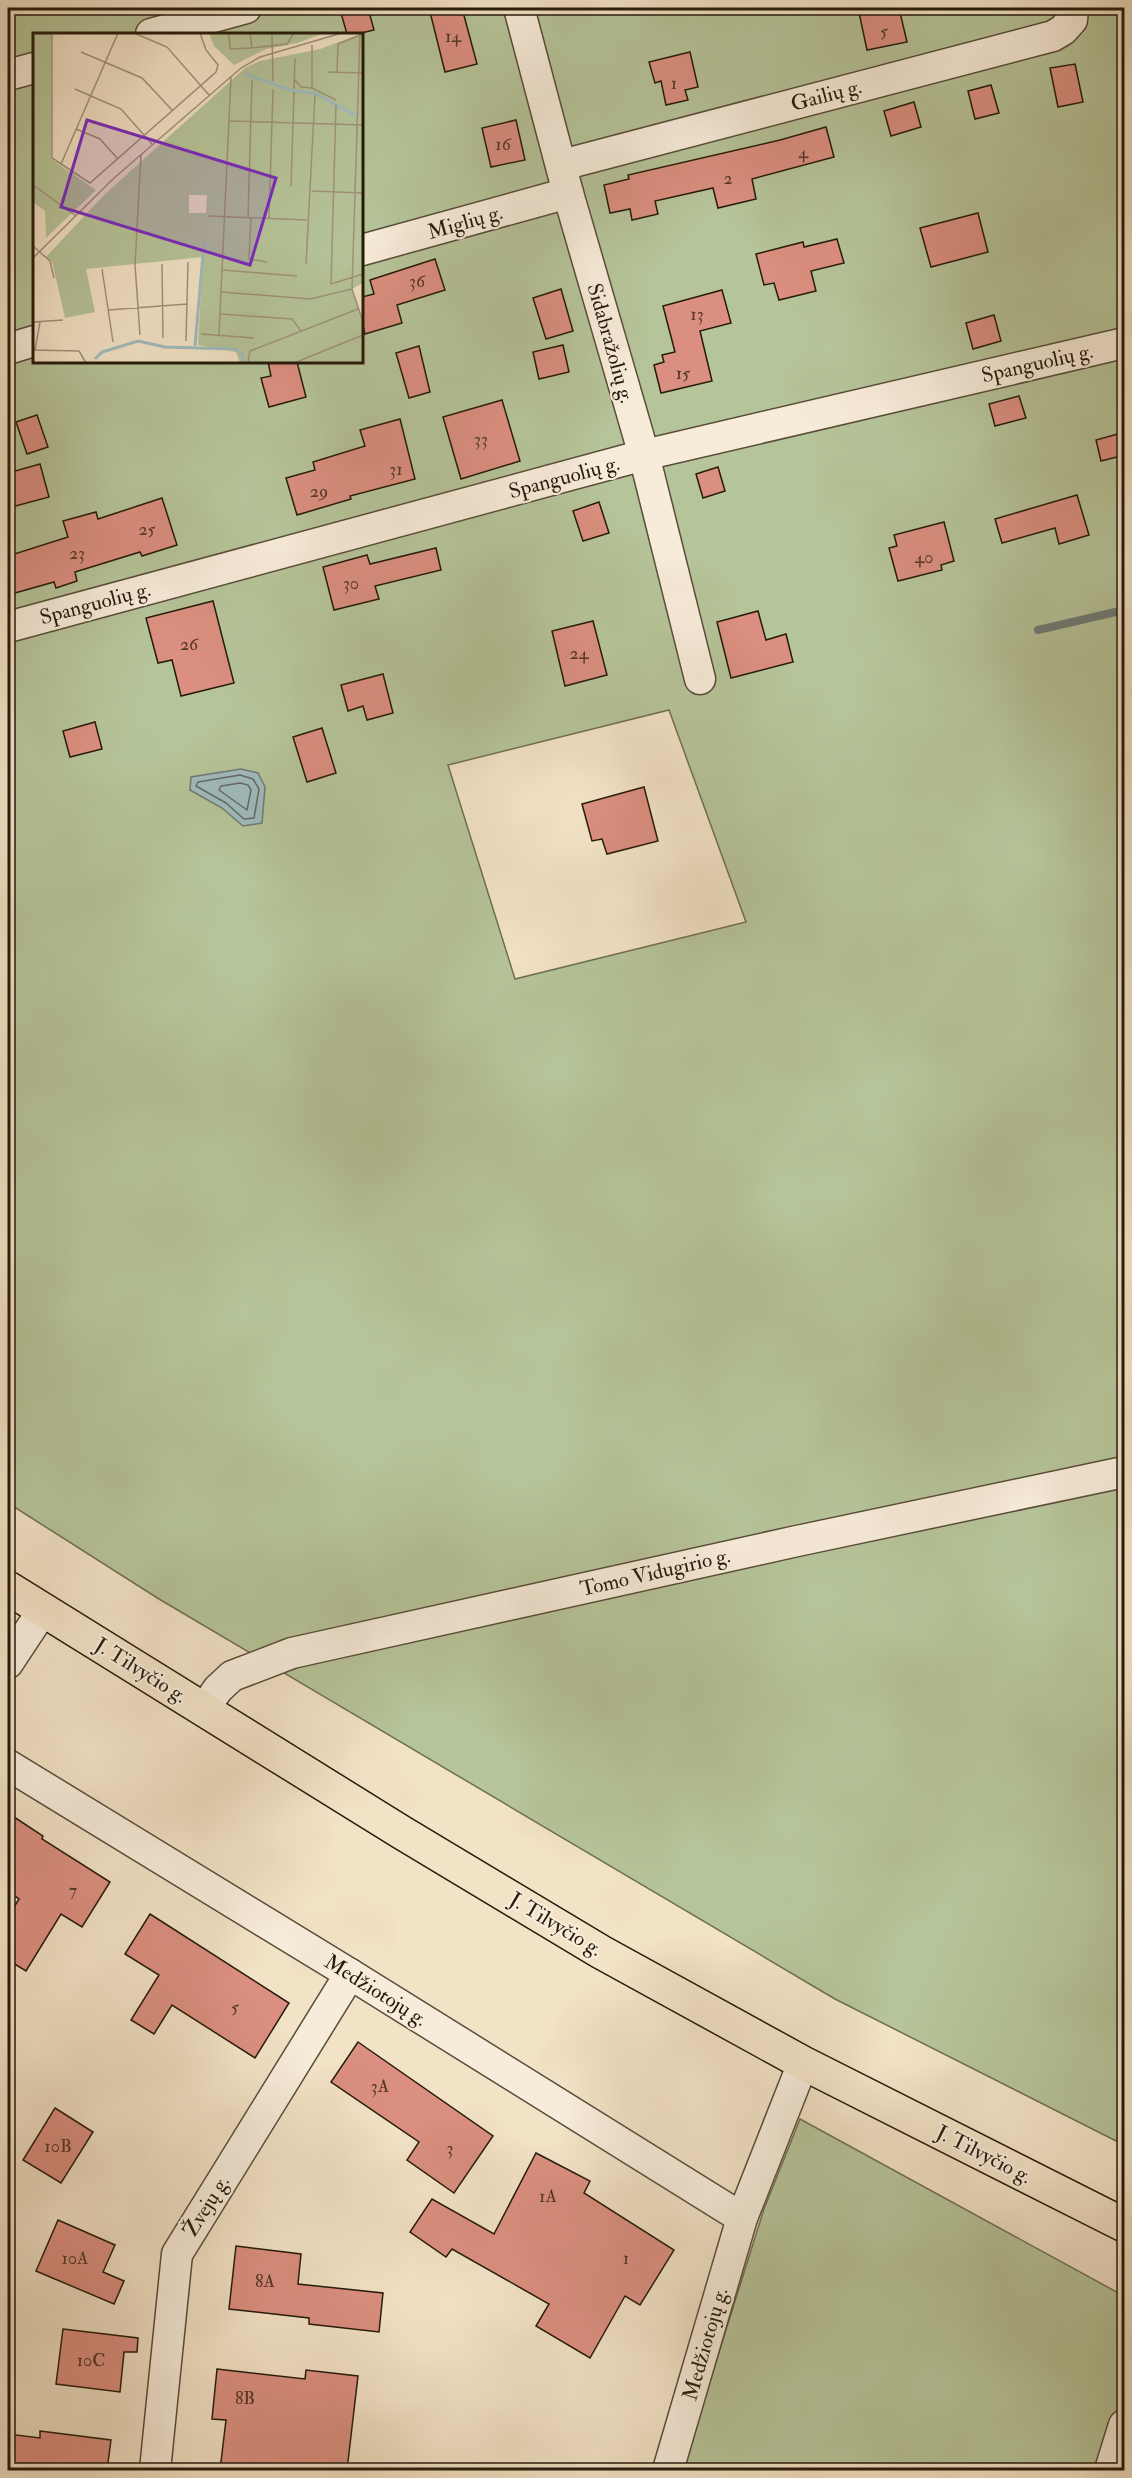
<svg xmlns="http://www.w3.org/2000/svg" width="1132" height="2478" font-family="'IM FELL Double Pica',serif">
<style>
.green{fill:#b6c499;stroke:#6e6f52;stroke-width:1.5;fill-rule:evenodd}
.water{fill:#9fbcbe;stroke:#6e7b76;stroke-width:1.5}
.lines{fill:none;stroke-linecap:round;stroke-linejoin:round}
.shore{stroke:#626b64;stroke-width:1.5}
.stream{stroke:#6e7b76;stroke-width:8}
.building{fill:#db8f80;stroke:#251a0b;stroke-width:1.5}
.street-casing{stroke:#584c3a;stroke-width:33}
.primary-casing{stroke:#251a0b;stroke-width:36}
.street{stroke:#f7ecda;stroke-width:30}
.primary{stroke:#f2e2c6;stroke-width:33}
.labels{text-anchor:middle;stroke-width:4.5;stroke-linejoin:round;paint-order:stroke}
.number-label{font-size:18px;fill:#523728}
.street-label{font-size:21px;fill:#251a0b;stroke:#f7ecda}
.inset-river{fill:none;stroke:#9fbcbe;stroke-width:3}
.inset-road{fill:none;stroke:#a0927b;stroke-width:1.5}
.view{fill:#7b2cbf;fill-opacity:0.15;stroke:#7b2cbf;stroke-width:3}
.inset-edge{fill:none;stroke:#251a0b;stroke-width:3}
</style>
<rect width="100%" height="100%" fill="#f2e2c6"/>
<filter id="stains"><feTurbulence type="fractalNoise" baseFrequency=".00333" numOctaves="4"/><feColorMatrix values="0 0 0 0 .2 0 0 0 0 .09 0 0 0 0 .02 0 0 0 .5 -.17"/></filter>
<radialGradient id="worn" r=".72"><stop offset=".6" stop-color="#630" stop-opacity="0"/><stop offset="1" stop-color="#630" stop-opacity=".3"/></radialGradient>
<g class="green">
<path d="M8,8h1116v2137l-289,-146 -676,-400 -151,-96zM34,34h328v328h-328zM669,710l77,212 -231,57 -67,-214z"/>
<polygon points="800,2119 1124,2296 1124,2470 682,2470 764,2209"/>
</g>
<polygon class="water" points="241,769 258,773 265,787 262,823 243,826 222,808 190,790 191,777"/>
<g class="lines">
<g class="shore">
<polygon points="240,775 253,779 259,789 254,818 244,819 226,803 196,786 198,782"/>
<polygon points="240,783 248,785 251,790 247,810 219,790 221,786"/>
</g>
<polyline class="stream" points="1038,630 1124,610"/>
</g>
<g class="building">
<polygon points="361,8 368,8 374,30 357,34 347,34 341,13"/>
<polygon points="429,8 462,8 477,64 445,72"/>
<polygon points="858,8 899,8 907,42 867,50"/>
<polygon points="690,52 698,87 685,90 688,100 666,105 661,81 655,83 649,62"/>
<polygon points="1075,64 1083,102 1058,107 1050,68"/>
<polygon points="991,85 999,113 975,119 968,91"/>
<polygon points="914,102 921,127 891,136 884,111"/>
<polygon points="516,120 525,160 491,167 482,128"/>
<polygon points="826,127 834,157 752,179 756,199 718,208 713,188 655,201 658,214 632,220 630,209 610,213 604,185 629,179 628,175 780,140"/>
<polygon points="978,213 988,252 931,267 920,228"/>
<polygon points="837,239 844,263 811,271 816,291 779,300 774,283 764,285 756,254 803,242 804,247"/>
<polygon points="435,259 445,290 397,305 402,323 365,334 362,322 362,297 374,294 370,280"/>
<polygon points="561,289 573,331 546,339 533,298"/>
<polygon points="722,290 731,323 700,331 712,381 661,393 654,365 664,362 662,355 675,352 663,306"/>
<polygon points="994,315 1001,341 973,349 966,323"/>
<polygon points="563,345 569,372 539,379 533,352"/>
<polygon points="419,346 430,392 409,398 396,353"/>
<polygon points="268,362 297,362 306,397 269,407 261,378 271,376"/>
<polygon points="1019,396 1026,418 995,426 989,404"/>
<polygon points="502,400 520,461 461,479 443,417"/>
<polygon points="37,415 48,447 27,454 16,422"/>
<polygon points="400,419 415,479 350,496 351,499 297,515 286,478 315,470 313,462 365,446 360,430"/>
<polygon points="1125,432 1125,455 1101,461 1096,440"/>
<polygon points="40,464 49,497 8,508 8,473"/>
<polygon points="718,467 725,491 703,498 696,474"/>
<polygon points="1077,495 1089,535 1059,544 1055,528 1002,543 995,519"/>
<polygon points="162,498 177,545 142,556 140,552 75,572 77,581 56,588 54,582 8,595 8,556 68,537 63,521 96,512 98,519"/>
<polygon points="599,502 609,533 583,541 573,511"/>
<polygon points="944,522 954,561 941,565 942,570 898,581 889,548 897,546 894,535"/>
<polygon points="436,548 441,570 375,586 379,599 334,610 323,567 367,555 370,564"/>
<polygon points="213,601 234,683 181,696 172,660 158,663 146,618"/>
<polygon points="758,611 766,640 786,634 793,662 731,678 717,622"/>
<polygon points="593,621 607,675 565,686 552,631"/>
<polygon points="383,674 393,713 367,720 363,706 348,711 341,685"/>
<polygon points="95,722 102,749 70,757 63,731"/>
<polygon points="322,728 336,773 307,782 293,737"/>
<polygon points="644,787 658,841 607,854 602,839 592,841 582,804"/>
<polygon points="8,1813 43,1836 42,1839 110,1882 82,1927 61,1914 26,1971 8,1960 8,1917 19,1899 8,1891"/>
<polygon points="150,1914 289,2003 255,2058 172,2005 154,2034 131,2020 159,1975 125,1954"/>
<polygon points="358,2042 493,2136 454,2193 407,2160 419,2142 331,2082"/>
<polygon points="55,2108 93,2132 61,2183 23,2160"/>
<polygon points="536,2153 590,2181 584,2193 674,2250 640,2305 625,2296 590,2358 536,2326 549,2304 452,2249 446,2257 410,2232 432,2199 494,2234"/>
<polygon points="58,2220 115,2245 103,2272 124,2281 114,2304 36,2271"/>
<polygon points="236,2246 301,2254 298,2284 383,2293 379,2332 309,2324 309,2318 229,2309"/>
<polygon points="63,2329 138,2338 137,2352 124,2352 120,2392 56,2384"/>
<polygon points="217,2369 305,2379 306,2370 358,2376 347,2470 220,2470 226,2420 212,2419"/>
<polygon points="40,2431 111,2440 107,2470 8,2470 8,2434 40,2438"/>
</g>
<g class="lines">
<g class="street-casing">
<g id="street">
<polyline points="519,8 568,193 644,455 700,679"/>
<polyline points="151,34 246,8"/>
<polyline points="8,75 34,68"/>
<polyline points="562,165 1053,36 1063,30 1072,20 1073,8"/>
<polyline points="362,250 568,193"/>
<polyline points="8,349 34,341"/>
<polyline points="8,627 644,455 1124,343"/>
<polyline points="8,1663 43,1610"/>
<polyline points="204,1709 218,1689 232,1676 292,1653 797,1541 1124,1472"/>
<polyline points="8,1765 350,1974 742,2218 668,2470"/>
<polyline points="742,2218 803,2063"/>
<polyline points="155,2470 177,2254 350,1974"/>
<polyline points="1110,2470 1124,2425"/>
</g>
</g>
<g class="primary-casing">
<polyline id="primary" points="8,1588 401,1832 601,1952 803,2063 1124,2225"/>
</g>
<use href="#street" class="street"/>
<use href="#primary" class="primary"/>
</g>
<g class="labels">
<g class="number-label">
<text x="884" y="37">5</text>
<text x="453" y="42">14</text>
<text x="674" y="89">1</text>
<text x="503" y="150">16</text>
<text x="803" y="158">4</text>
<text x="728" y="184">2</text>
<text x="417" y="287">36</text>
<text x="697" y="320">13</text>
<text x="683" y="379">15</text>
<text x="481" y="445">33</text>
<text x="396" y="475">31</text>
<text x="319" y="497">29</text>
<text x="147" y="535">25</text>
<text x="77" y="559">23</text>
<text x="924" y="563">40</text>
<text x="351" y="589">30</text>
<text x="189" y="650">26</text>
<text x="579" y="659">24</text>
<text x="73" y="1896">7</text>
<text x="235" y="2013">5</text>
<text x="380" y="2092">3A</text>
<text x="58" y="2152">10B</text>
<text x="450" y="2154">3</text>
<text x="548" y="2202">1A</text>
<text x="75" y="2264">10A</text>
<text x="626" y="2264">1</text>
<text x="265" y="2287">8A</text>
<text x="91" y="2366">10C</text>
<text x="245" y="2404">8B</text>
</g>
<g class="street-label">
<text transform="translate(826 95) rotate(-15)" y="7">Gailių g.</text>
<text transform="translate(465 222) rotate(-16)" y="7">Miglių g.</text>
<text transform="translate(611 343) rotate(74)" y="7">Sidabražolių g.</text>
<text transform="translate(1037 363) rotate(-13)" y="7">Spanguolių g.</text>
<text transform="translate(564 477) rotate(-15)" y="7">Spanguolių g.</text>
<text transform="translate(95 603) rotate(-15)" y="7">Spanguolių g.</text>
<text transform="translate(655 1572) rotate(-13)" y="7">Tomo Vidugirio g.</text>
<text transform="translate(141 1670) rotate(32)" y="7">J. Tilvyčio g.</text>
<text transform="translate(556 1924) rotate(31)" y="7">J. Tilvyčio g.</text>
<text transform="translate(376 1990) rotate(32)" y="7">Medžiotojų g.</text>
<text transform="translate(984 2154) rotate(27)" y="7">J. Tilvyčio g.</text>
<text transform="translate(206 2206) rotate(-58)" y="7">Žvejų g.</text>
<text transform="translate(705 2344) rotate(-74)" y="7">Medžiotojų g.</text>
</g>
</g>
<g transform="translate(33 33)">
<rect width="330" height="330" fill="#f2e2c6"/>
<path d="M0,0h18v126l45,31 -50,48 -1,-27 -12,-9zM176,0h115l-27,10 -31,6 -32,16 -20,-19zM330,0v250l-11,6 11,33v41h-123l-4,-11 -38,-7 5,-88 -117,12 9,43 -30,6 -13,-57 -6,-4 58,-62 141,-127 15,-7 60,-12zM156,162h18l-1,18h-17z" fill="#b6c499" fill-rule="evenodd"/>
<path class="inset-river" d="M211,41l50,17 20,2 41,22M162,313l9,-103M62,326l7,-7 36,-11 27,6 69,2 8,5 2,9"/>
<path class="inset-road" d="M19,0v125l38,25 126,-111 2,-7 -12,-15 -6,-17M101,0l33,14 42,48M196,0l1,16 21,-1M217,0l2,15 35,-4 7,-11M239,0l1,48M327,0l-8,256 11,33M48,19l61,26 31,33M295,39l35,1M304,40l1,-29 25,-10M261,46l7,8 11,1 24,12M279,55v-43M42,56l46,20 31,35M261,56l1,-31M303,72l-5,179 32,-10M197,88l133,4M43,96l24,10 18,20M28,131l57,-131M0,152l43,31M258,153l3,-94M279,158l51,2M175,183l99,4M215,184l4,-137M218,184l-2,42 18,3M236,185l4,-129M0,213l17,15 4,17M0,225l80,-79 128,-111 19,-11 82,-24M129,231l1,74M273,231l9,-169M69,236l11,73M190,237l74,6M188,259l89,7 42,-10M75,277l79,-6M187,281l72,5 9,12M0,289l30,-2M168,301l53,4M107,302l-5,-70 6,-111M186,302l12,-259M153,308l2,-79M0,317l46,1 7,12M2,317l5,-28M215,330l2,-12 108,-42M261,330l69,-28"/>
<path class="view" d="M54,87l189,58 -26,87 -189,-58z"/>
<rect width="330" height="330" class="inset-edge"/>
</g>
<rect width="1132" height="2478" fill="none" stroke="#f2e2c6" stroke-width="30"/>
<rect x="9" y="9" width="1114" height="2460" fill="none" stroke="#251a0b" stroke-width="3"/>
<rect x="15" y="15" width="1102" height="2448" fill="none" stroke="#251a0b" stroke-width="1.5"/>
<rect width="100%" height="100%" filter="url(#stains)"/>
<rect width="100%" height="100%" fill="url(#worn)"/>
</svg>
